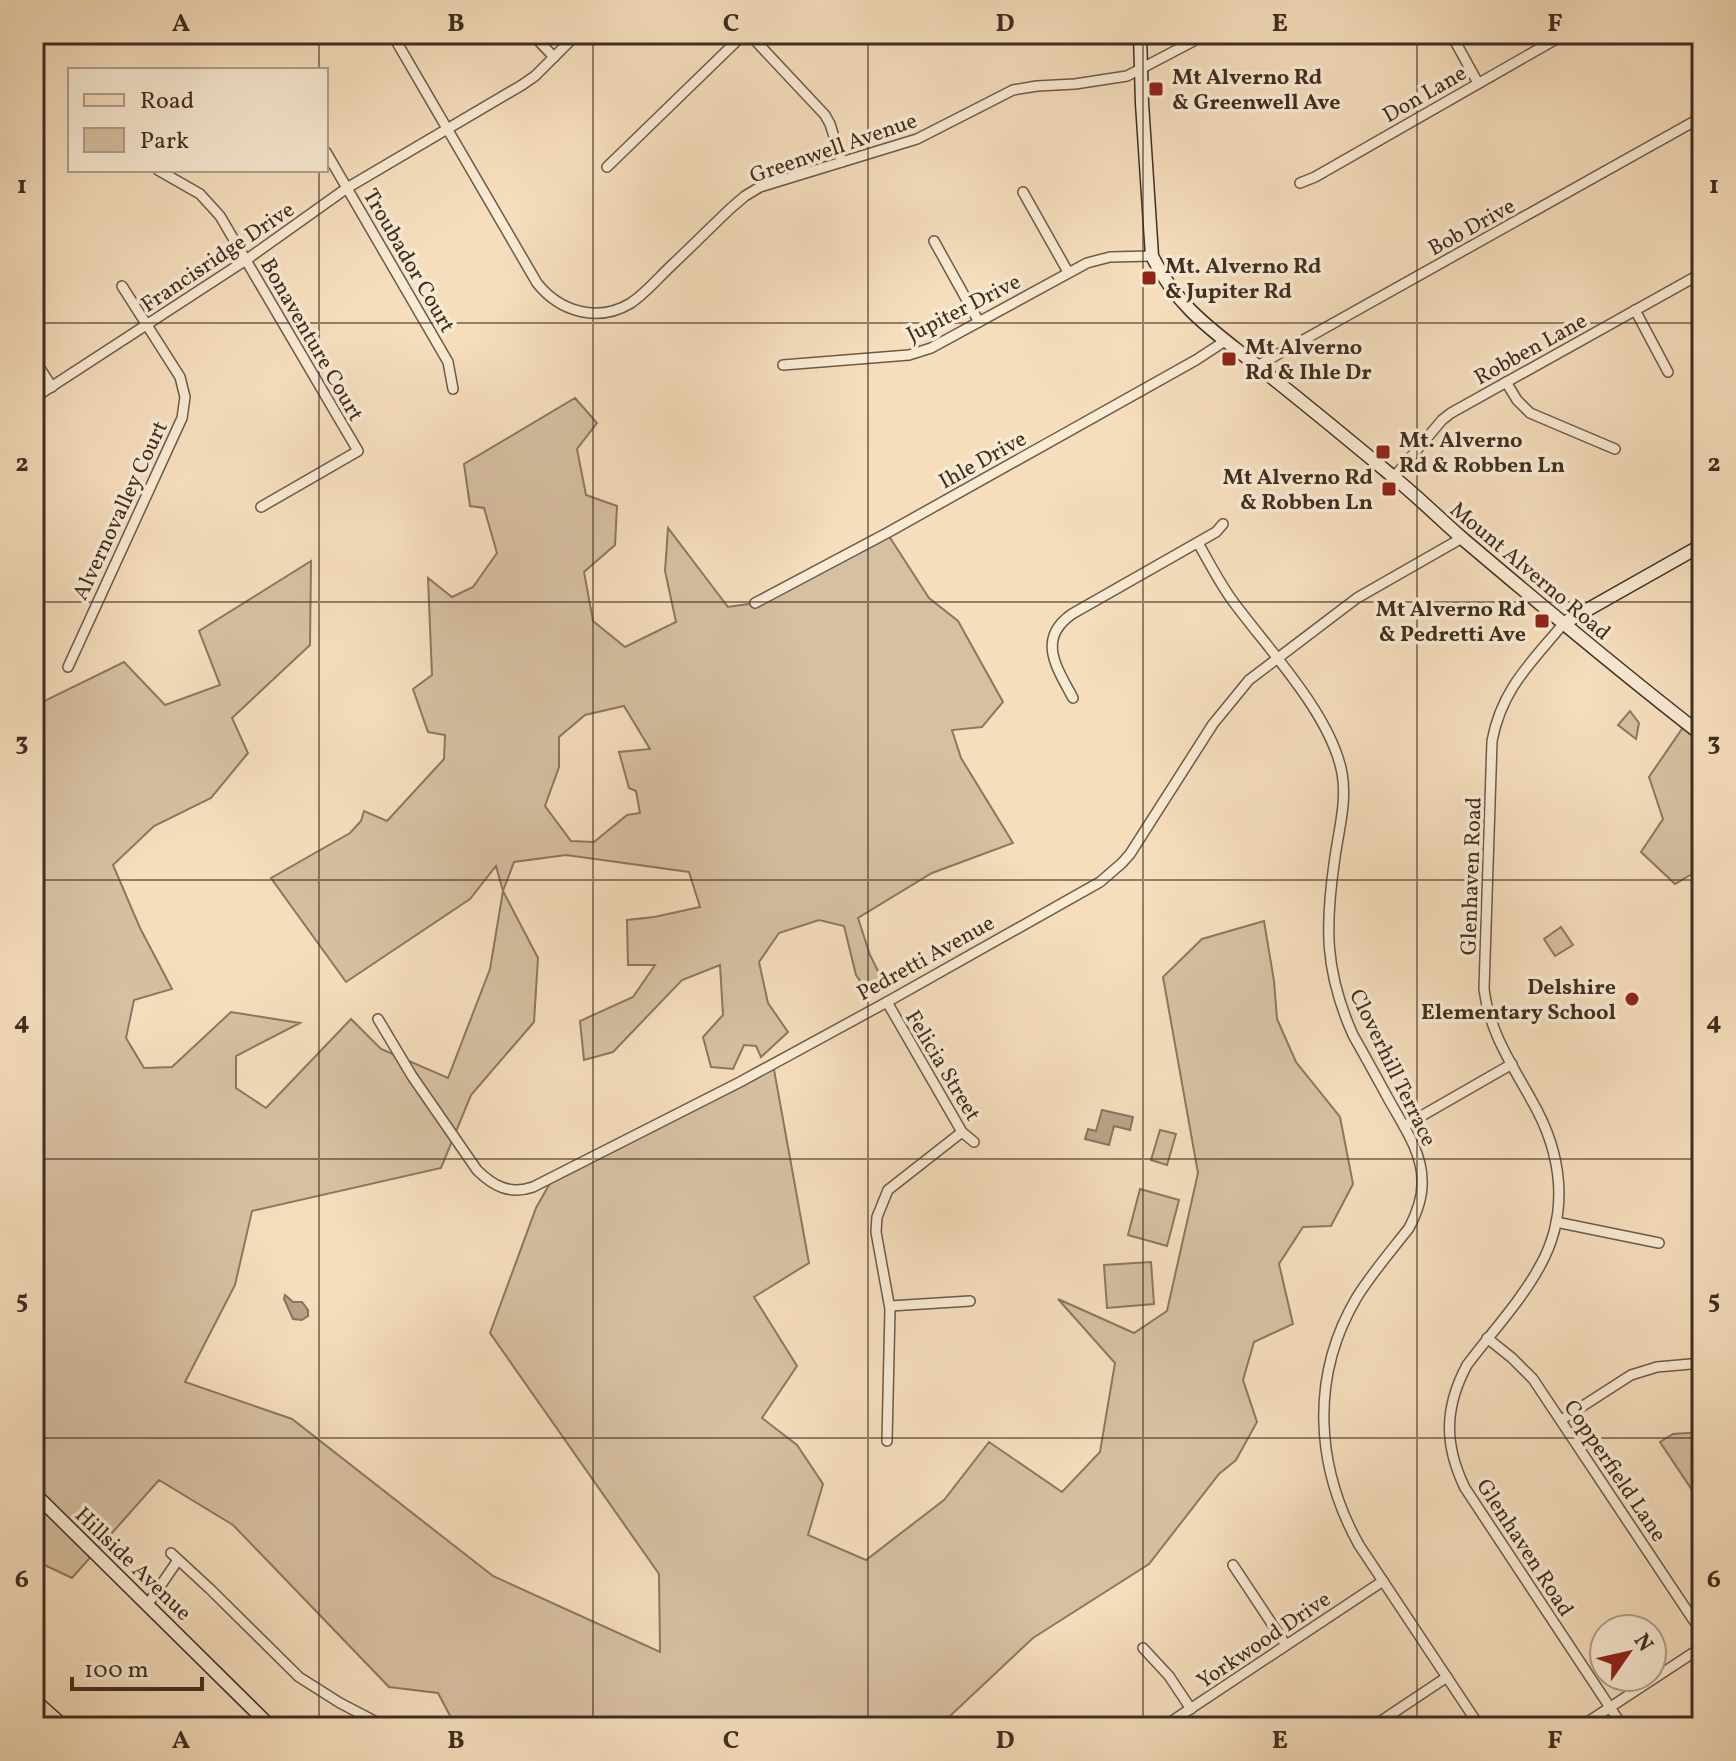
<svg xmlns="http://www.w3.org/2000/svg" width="1736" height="1761" font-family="Vollkorn,serif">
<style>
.green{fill:#d7c0a2;stroke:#8b7761;stroke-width:2;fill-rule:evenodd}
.water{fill:#b8a288;stroke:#88745e;stroke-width:2}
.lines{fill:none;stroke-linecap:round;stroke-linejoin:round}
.street-casing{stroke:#6d5a47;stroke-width:12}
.secondary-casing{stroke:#3f2e20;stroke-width:15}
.primary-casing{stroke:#3f2e20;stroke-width:17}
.street{stroke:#f9ead4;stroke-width:9}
.secondary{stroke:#f9ead4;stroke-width:12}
.primary{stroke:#f6debd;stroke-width:14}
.grid{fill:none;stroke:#3f2e20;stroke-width:2;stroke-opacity:0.55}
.poi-dot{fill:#8f2418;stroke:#f9ead4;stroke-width:3}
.labels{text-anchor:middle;stroke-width:7;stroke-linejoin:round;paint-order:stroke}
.poi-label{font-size:22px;font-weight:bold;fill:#3f2e20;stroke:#f9ead4;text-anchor:start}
.street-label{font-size:22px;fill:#3f2e20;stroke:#f9ead4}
.neatline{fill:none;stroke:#3f2e20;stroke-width:3}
.grid-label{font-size:26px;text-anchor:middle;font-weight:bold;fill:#3f2e20}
</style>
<rect width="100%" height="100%" fill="#f6debd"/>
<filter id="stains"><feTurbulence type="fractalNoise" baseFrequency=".0025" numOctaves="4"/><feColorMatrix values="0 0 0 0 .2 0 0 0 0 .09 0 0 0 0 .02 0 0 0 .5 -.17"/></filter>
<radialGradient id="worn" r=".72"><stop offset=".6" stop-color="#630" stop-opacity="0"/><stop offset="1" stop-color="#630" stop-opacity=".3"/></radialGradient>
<g class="green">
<path d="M575,398l22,25 -20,26 9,46 31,11 -2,39 -31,27 9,49 32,26 51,-25 -11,-51 3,-43 60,79 27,-4 132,-70 42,65 29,23 45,81 -21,25 -30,3 9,28 52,85 -81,30 -74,45 12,37 12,24 -17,9 -9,-13 -12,-49 -25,-6 -40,13 -20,29 9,41 20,29 -27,25 -5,-11 -12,-1 -11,24 -22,-2 -8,-30 20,-22 -3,-50 -38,15 -69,72 -29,8 -4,-39 53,-24 22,-32h-27l-1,-45 27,-3 46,-10 -11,-35 -123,-17 -52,7 -11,29 35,67 -4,64 -63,73 -30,73 -189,43 -17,74 -50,97 107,37 201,157 167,76 -1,-78 -169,-241 46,-125 18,-32 219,-112 36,199 -55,34 43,69 -35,52 35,27 26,39 -15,51 58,25 78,-60 45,-58 73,50 38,-40 15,-89 -57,-64 76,34 33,-22 31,-138 -35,-196 39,-38 62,-18 10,60 3,38 19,43 44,55 13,67 -22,42 -28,1 -24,37 14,60 -39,18 -11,38 14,42 -21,38 -17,14 -70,90 -116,74 -83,78 6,11h-500l-18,-34 -49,-6 -156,-162 -74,-45 -87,98 -38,-18v-854l90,-44 41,43 55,-20 -21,-54 112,-70 -1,84 -78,73 16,35 -37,45 -57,28 -41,39 27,63 32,61 -38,11 -8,38 18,30 28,-1 59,-55 69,11 -64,33v32l30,20 85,-89 30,30 67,29 42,-109 13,-78 -7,-25 -26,33 -124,83 -75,-104 79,-45 11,-12 3,-10 23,10 57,-62 1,-24 -17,-3 -15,-43 19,-14 -4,-97 24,19 21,-10 24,-34 -13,-45 -14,-2 -6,-42zM624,706l26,43 -31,3 10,36 7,3 4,22 -13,2 -33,27 -23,-1 -26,-35 14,-39v-30l26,-22z"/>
<polygon points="1630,711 1639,723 1636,739 1618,725"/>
<polygon points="1686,723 1702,735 1702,868 1675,884 1641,852 1663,819 1649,777"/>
<polygon points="1561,927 1573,945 1555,956 1544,939"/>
<polygon points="1160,1130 1176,1134 1167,1165 1151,1160"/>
<polygon points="1140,1189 1179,1200 1167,1246 1128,1235"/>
<polygon points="1151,1262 1154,1304 1107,1308 1104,1265"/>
<polygon points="1702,1432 1702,1505 1660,1442 1673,1434"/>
</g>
<g class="water">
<polygon points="1102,1110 1133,1117 1130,1130 1114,1126 1109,1145 1085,1139 1088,1129 1096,1131"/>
<polygon points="285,1295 293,1302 302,1302 308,1310 308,1316 302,1320 293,1319 284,1299"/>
</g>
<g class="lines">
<g class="street-casing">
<g id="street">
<path d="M392,34l145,249c23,29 61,40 94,20 15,-10 28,-26 41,-38 20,-19 39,-38 59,-57l14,-12 15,-9 157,-48 96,-49 24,-4 38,-2 52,-8 80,-42"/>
<polyline points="532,34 554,57"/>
<polyline points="749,34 825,115 830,124 842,162"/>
<polyline points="1451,34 1478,83"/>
<polyline points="326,152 448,362 453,389"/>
<polyline points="607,167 744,34"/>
<polyline points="158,170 200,194 220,216 358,451 261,507"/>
<polyline points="1300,183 1315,177 1565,34"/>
<polyline points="1023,192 1068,272"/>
<polyline points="934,241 979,322"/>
<polyline points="1635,310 1668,372"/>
<polyline points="34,359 52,387"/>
<polyline points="783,365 909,355 931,348 1087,263 1110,257 1152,256"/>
<polyline points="1257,366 1702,117"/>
<polyline points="1506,382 1517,400 1530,413 1615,449"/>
<polyline points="34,398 246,260 347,188 522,85 535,76 577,34"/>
<polyline points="1394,477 1442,420 1451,413 1702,273"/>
<path d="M1198,543c11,19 21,39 34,57 35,48 99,114 110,173 5,28 -3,56 -7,84 -10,68 -11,113 18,178 12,21 24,43 36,65 14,25 33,52 33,80 1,18 -5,33 -13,48 -18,23 -37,45 -52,69 -47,79 -42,169 2,248l121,182"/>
<polyline points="755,603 887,533 1196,360 1225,341"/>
<path d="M1564,623c-32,39 -62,65 -72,118l-8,248c5,42 28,76 48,112 30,52 38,111 8,165 -19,35 -49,67 -73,99 -23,43 -23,80 -2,123l158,239"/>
<polyline points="68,667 182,418 185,397 180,377 122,286"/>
<path d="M1073,698c-16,-30 -37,-59 -1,-84l144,-82 7,-8"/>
<polyline points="887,1002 962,1132 974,1142"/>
<path d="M378,1019l34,57 65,94c16,16 33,25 56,17l207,-105 147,-80 213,-120 22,-19 8,-9 83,-130 36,-44 108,-82 105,-60"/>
<polyline points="1404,1126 1512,1064"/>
<polyline points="1556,1222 1659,1243"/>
<polyline points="890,1306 970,1301"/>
<polyline points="1487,1338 1512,1358 1533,1379 1702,1633"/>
<polyline points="1561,1420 1631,1375 1657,1367 1702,1363"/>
<polyline points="887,1441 890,1309 876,1232 877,1217 888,1190 962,1132"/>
<polyline points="171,1553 210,1589 299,1677 340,1703 386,1727"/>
<polyline points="1233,1565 1286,1645"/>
<polyline points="148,1604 178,1560"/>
<polyline points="1143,1648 1169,1676 1191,1709"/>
<polyline points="1163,1727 1383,1581"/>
<polyline points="1372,1727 1447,1677"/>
<polyline points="1580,1727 1702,1647"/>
</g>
</g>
<g class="secondary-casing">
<g id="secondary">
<path d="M1140,34l2,69 10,153c26,53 63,76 108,112 44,35 88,71 131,107 25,20 48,43 72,64 79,67 158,133 239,196"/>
<polyline points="1564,623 1702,545"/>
<polyline points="34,1493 266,1722 274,1727"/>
</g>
</g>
<g class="primary-casing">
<polyline id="primary" points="34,1701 63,1727"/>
</g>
<use href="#street" class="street"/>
<use href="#secondary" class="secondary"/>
<use href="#primary" class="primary"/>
</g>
<path class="grid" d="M319,34v36M593,34v1693M868,34v1693M1143,34v1693M1417,34v1693M319,170v1557M34,323h1668M34,602h1668M34,880h1668M34,1159h1668M34,1438h1668"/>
<g class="poi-dot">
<rect x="1148" y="81" width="16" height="16" rx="4"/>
<rect x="1141" y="270" width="16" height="16" rx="4"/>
<rect x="1221" y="351" width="16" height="16" rx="4"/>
<rect x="1375" y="444" width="16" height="16" rx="4"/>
<rect x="1381" y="481" width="16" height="16" rx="4"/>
<rect x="1534" y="613" width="16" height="16" rx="4"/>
<circle cx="1632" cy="999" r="8"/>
</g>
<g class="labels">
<g class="poi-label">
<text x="1172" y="84">Mt Alverno Rd<tspan x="1172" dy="25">&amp; Greenwell Ave</tspan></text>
<text x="1165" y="273">Mt. Alverno Rd<tspan x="1165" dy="25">&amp; Jupiter Rd</tspan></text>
<text x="1245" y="354">Mt Alverno<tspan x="1245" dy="25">Rd &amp; Ihle Dr</tspan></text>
<text x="1399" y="447">Mt. Alverno<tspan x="1399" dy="25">Rd &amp; Robben Ln</tspan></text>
<text x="1373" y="484" text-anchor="end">Mt Alverno Rd<tspan x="1373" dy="25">&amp; Robben Ln</tspan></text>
<text x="1526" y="616" text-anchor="end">Mt Alverno Rd<tspan x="1526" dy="25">&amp; Pedretti Ave</tspan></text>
<text x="1616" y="994" text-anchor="end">Delshire<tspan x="1616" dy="25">Elementary School</tspan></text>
</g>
<g class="street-label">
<text transform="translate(1424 93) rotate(-30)" y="8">Don Lane</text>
<text transform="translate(833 147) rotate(-19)" y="8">Greenwell Avenue</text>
<text transform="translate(1471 226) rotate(-29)" y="8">Bob Drive</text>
<text transform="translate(217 256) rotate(-34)" y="8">Francisridge Drive</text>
<text transform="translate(410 260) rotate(60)" y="8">Troubador Court</text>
<text transform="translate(963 307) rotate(-27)" y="8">Jupiter Drive</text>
<text transform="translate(313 339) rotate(60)" y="8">Bonaventure Court</text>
<text transform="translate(1530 348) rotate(-29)" y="8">Robben Lane</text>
<text transform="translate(982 459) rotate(-29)" y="8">Ihle Drive</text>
<text transform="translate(119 510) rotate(-65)" y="8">Alvernovalley Court</text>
<text transform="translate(1531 570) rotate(40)" y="8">Mount Alverno Road</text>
<text transform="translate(1470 876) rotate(-88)" y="8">Glenhaven Road</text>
<text transform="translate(925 957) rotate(-29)" y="8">Pedretti Avenue</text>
<text transform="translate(944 1065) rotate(59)" y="8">Felicia Street</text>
<text transform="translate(1394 1067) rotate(64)" y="8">Cloverhill Terrace</text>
<text transform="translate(1616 1470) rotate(56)" y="8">Copperfield Lane</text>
<text transform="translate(1526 1547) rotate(57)" y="8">Glenhaven Road</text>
<text transform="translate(134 1563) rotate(44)" y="8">Hillside Avenue</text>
<text transform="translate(1263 1639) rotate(-34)" y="8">Yorkwood Drive</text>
</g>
</g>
<rect width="1736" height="1761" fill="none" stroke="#f6debd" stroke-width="88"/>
<rect x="68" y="68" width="260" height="104" fill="#f9ead4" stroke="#af9f8c" stroke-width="2"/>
<rect x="84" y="94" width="40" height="12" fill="#f6debd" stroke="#af9f8c" stroke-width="2"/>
<text x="140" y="108" font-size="24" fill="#3f2e20">Road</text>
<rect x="84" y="128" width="40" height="24" fill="#d7c0a2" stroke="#af9f8c" stroke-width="2"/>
<text x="140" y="148" font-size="24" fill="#3f2e20">Park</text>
<g transform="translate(1628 1653) rotate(56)"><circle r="38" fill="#f9ead4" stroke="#af9f8c" stroke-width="2"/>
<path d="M0-6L14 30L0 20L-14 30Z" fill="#8f2418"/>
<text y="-12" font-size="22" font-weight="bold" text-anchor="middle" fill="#3f2e20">N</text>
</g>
<path d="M72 1677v12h130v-12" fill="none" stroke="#3f2e20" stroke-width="4"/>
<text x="84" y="1677" font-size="24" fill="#3f2e20" stroke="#f9ead4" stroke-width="6" paint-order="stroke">100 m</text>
<rect x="44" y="44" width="1648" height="1673" class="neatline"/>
<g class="grid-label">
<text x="181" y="31">A</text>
<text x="456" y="31">B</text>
<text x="731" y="31">C</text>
<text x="1005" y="31">D</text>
<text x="1280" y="31">E</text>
<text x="1555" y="31">F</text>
<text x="22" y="193">1</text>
<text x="1714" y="193">1</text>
<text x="22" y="471">2</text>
<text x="1714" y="471">2</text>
<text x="22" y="750">3</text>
<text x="1714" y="750">3</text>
<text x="22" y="1029">4</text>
<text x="1714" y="1029">4</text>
<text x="22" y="1308">5</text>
<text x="1714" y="1308">5</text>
<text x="22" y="1587">6</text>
<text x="1714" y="1587">6</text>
<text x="181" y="1748">A</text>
<text x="456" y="1748">B</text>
<text x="731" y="1748">C</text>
<text x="1005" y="1748">D</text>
<text x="1280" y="1748">E</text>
<text x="1555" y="1748">F</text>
</g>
<rect width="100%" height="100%" filter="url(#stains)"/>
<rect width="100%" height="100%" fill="url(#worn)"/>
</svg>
